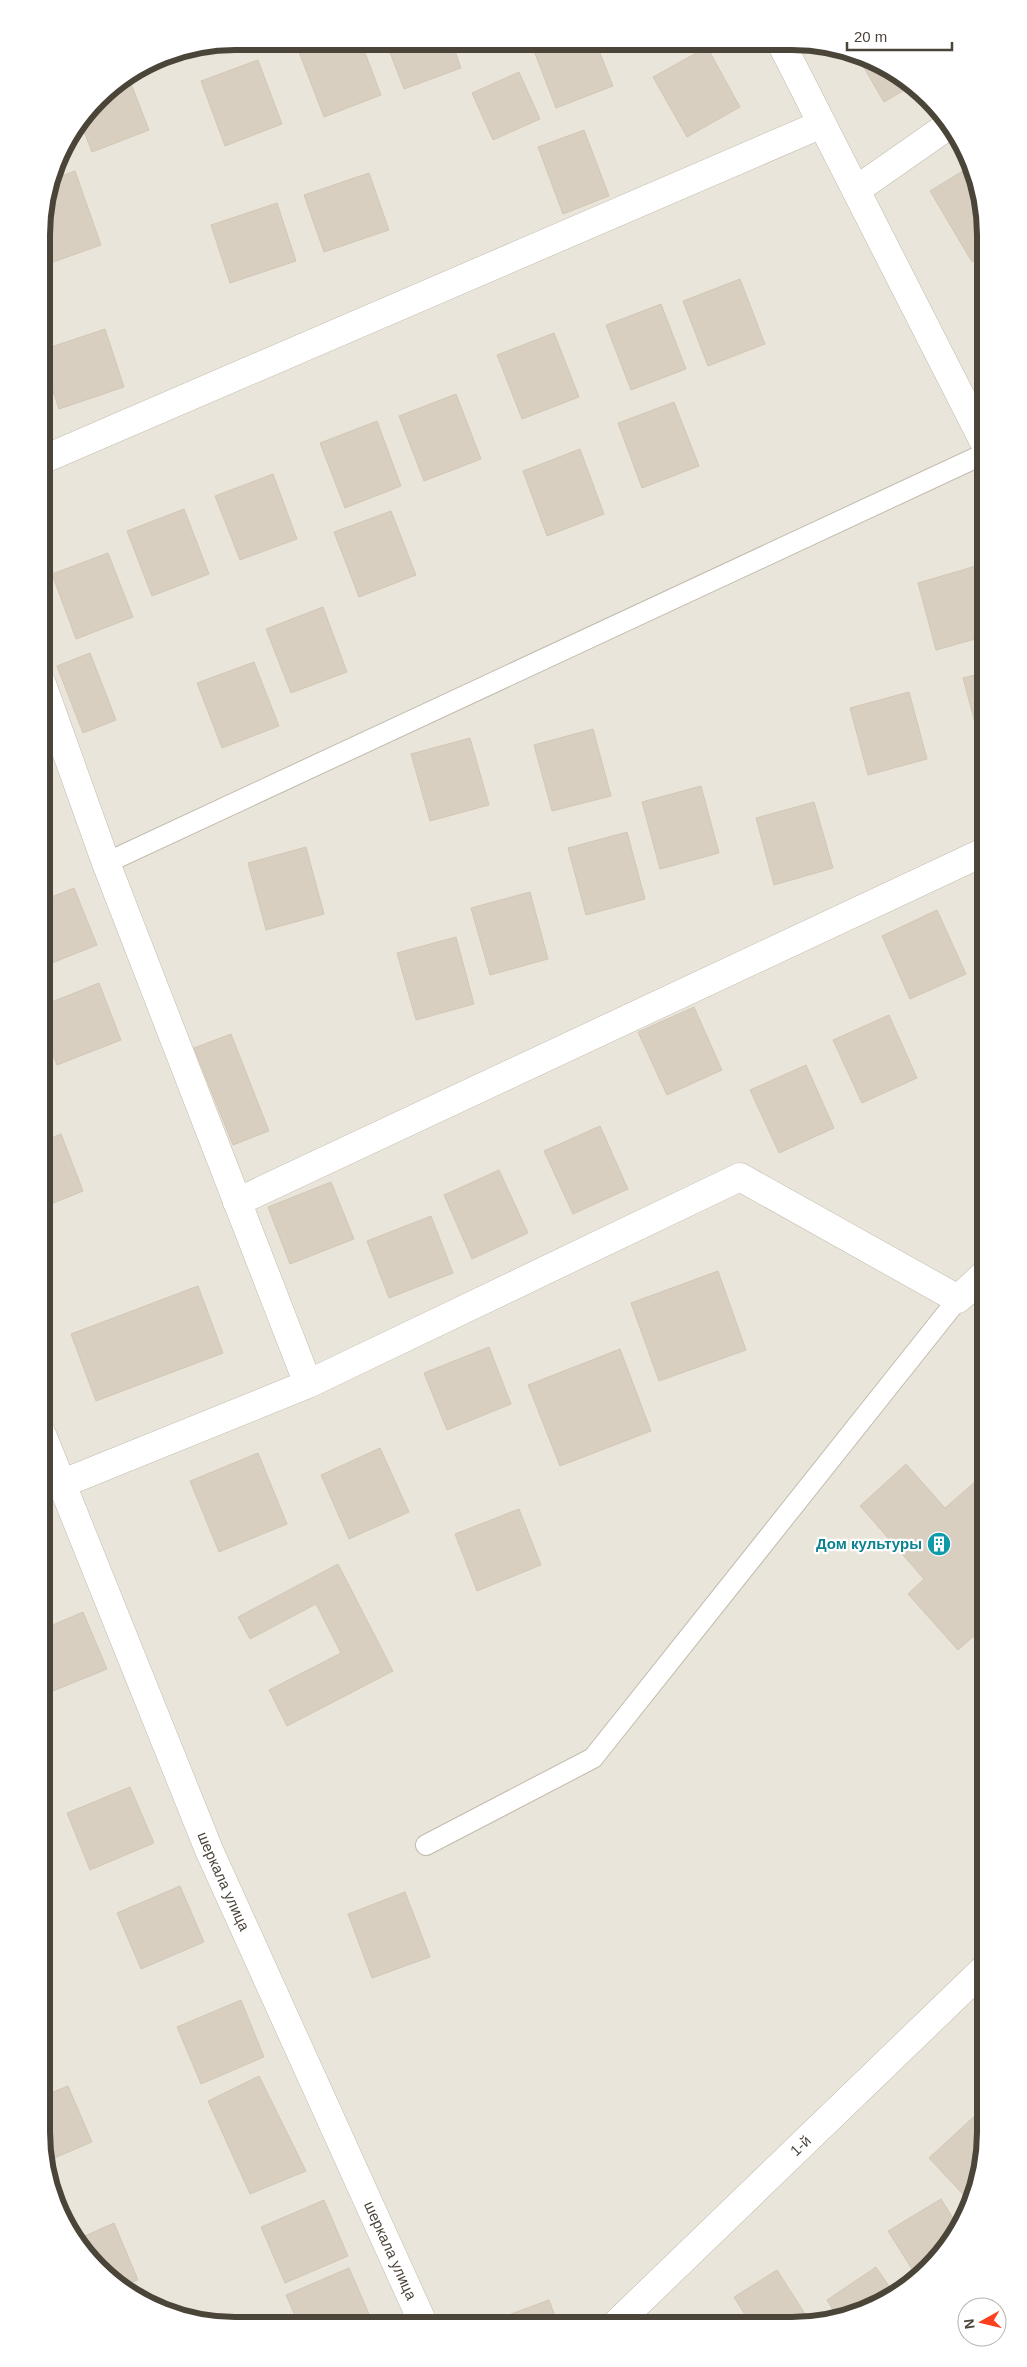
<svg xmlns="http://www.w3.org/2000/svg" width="1027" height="2367" font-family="Helvetica,sans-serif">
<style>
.residential{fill:#eae5da}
.building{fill:#d8cfc1;stroke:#d3c7b4}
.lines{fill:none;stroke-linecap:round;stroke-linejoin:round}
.lane-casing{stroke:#c2bbae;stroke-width:22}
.street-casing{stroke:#c2bbae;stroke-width:29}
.lane{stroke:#fff;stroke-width:20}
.street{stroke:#fff;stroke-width:28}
.labels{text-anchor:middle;stroke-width:4.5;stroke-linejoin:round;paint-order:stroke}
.culture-label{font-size:15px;font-weight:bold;fill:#0d838f;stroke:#fff;text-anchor:end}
.street-label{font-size:15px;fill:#4b4439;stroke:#fff}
.rim{fill:none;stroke:#4b4439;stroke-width:6}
</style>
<rect width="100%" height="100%" fill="#f6f3ec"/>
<polygon class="residential" points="235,41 829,45 877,61 920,90 960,138 979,185 986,235 985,2144 971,2206 938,2259 889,2300 842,2319 792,2326 198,2322 149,2306 98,2269 67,2228 48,2182 41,2132 42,222 61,150 107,90 161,56"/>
<g class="building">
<polygon points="325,42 361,42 381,95 324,117 299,52"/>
<polygon points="386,42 452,43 461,68 404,89"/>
<polygon points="531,43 596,43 613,86 556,108"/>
<polygon points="707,47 740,107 687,137 653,77"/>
<polygon points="856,54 877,61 913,85 884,102"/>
<polygon points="258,60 282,124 225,146 201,81"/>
<polygon points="519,72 540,119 493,140 472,93"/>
<polygon points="128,76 149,130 92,152 81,124 107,90"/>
<polygon points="584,130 609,196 563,214 538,147"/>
<polygon points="971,166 979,185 986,235 986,254 972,262 930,191"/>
<polygon points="75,171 101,245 42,266 42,222 53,179"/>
<polygon points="369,173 389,230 324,252 304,195"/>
<polygon points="277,203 296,261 230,283 211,225"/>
<polygon points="740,279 765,344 708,366 683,301"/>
<polygon points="661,304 686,369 631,390 606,325"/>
<polygon points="105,329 124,387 59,409 42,358 42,350"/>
<polygon points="554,333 579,397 522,419 497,355"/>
<polygon points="456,394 481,459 424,481 399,416"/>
<polygon points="674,402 699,466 642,488 618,423"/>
<polygon points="377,421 401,486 345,508 320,443"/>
<polygon points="580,449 604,514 547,536 523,471"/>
<polygon points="273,474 297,539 240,560 215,496"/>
<polygon points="184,509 209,574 152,596 127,531"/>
<polygon points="391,511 416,575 359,597 334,532"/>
<polygon points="108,553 133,617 76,639 52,574"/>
<polygon points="976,566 986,599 986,636 936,650 918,583"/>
<polygon points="323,607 347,672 291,693 266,629"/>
<polygon points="90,653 116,720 83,733 57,666"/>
<polygon points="254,662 279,726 222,748 197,683"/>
<polygon points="986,672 986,744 981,745 963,678"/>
<polygon points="909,692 927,759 868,775 850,708"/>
<polygon points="593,729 611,796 552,811 534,745"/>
<polygon points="470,738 489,805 430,821 411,754"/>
<polygon points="701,786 719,853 660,869 642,802"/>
<polygon points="814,802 833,868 774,885 756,818"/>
<polygon points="627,832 645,899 586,915 568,848"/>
<polygon points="306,847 324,914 266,930 248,863"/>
<polygon points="74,888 97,945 42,967 42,901"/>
<polygon points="530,892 548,959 490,975 471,908"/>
<polygon points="937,910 966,974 910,999 882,936"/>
<polygon points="456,937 474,1004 416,1020 397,953"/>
<polygon points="986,968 986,999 974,973"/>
<polygon points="99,983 121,1040 57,1065 42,1026 42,1006"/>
<polygon points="694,1007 722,1070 667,1095 638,1032"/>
<polygon points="889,1015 917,1078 862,1103 833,1040"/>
<polygon points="231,1034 269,1131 233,1145 194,1048"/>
<polygon points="806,1065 834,1128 779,1153 750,1090"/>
<polygon points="600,1126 628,1189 573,1214 544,1151"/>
<polygon points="61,1134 83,1191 41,1208 41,1142"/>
<polygon points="499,1170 528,1233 472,1259 444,1195"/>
<polygon points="331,1182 354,1239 290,1264 268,1207"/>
<polygon points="431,1216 453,1273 389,1298 367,1241"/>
<polygon points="718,1271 746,1350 659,1381 631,1303"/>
<polygon points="198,1286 223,1353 96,1401 71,1334"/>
<polygon points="489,1347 511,1404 447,1430 424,1373"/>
<polygon points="620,1349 651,1431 560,1466 528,1385"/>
<polygon points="380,1448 409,1512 349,1539 321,1475"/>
<polygon points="258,1453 287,1524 219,1552 190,1481"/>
<polygon points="906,1464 945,1508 984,1474 985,1475 985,1626 958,1650 908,1594 924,1579 860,1506"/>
<polygon points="519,1509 541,1565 477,1591 455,1534"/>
<polygon points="338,1564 393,1671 287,1726 269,1690 341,1653 316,1604 250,1639 238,1617"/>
<polygon points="83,1612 107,1669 43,1695 41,1691 41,1630"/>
<polygon points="130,1787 154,1843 90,1870 67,1813"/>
<polygon points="180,1886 204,1942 141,1969 117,1913"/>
<polygon points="405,1892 430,1957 372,1978 348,1914"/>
<polygon points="241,2000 264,2057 201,2084 177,2027"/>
<polygon points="259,2076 306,2171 250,2194 208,2101"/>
<polygon points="68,2086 92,2142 45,2162 41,2132 41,2097"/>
<polygon points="980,2111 985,2117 985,2144 971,2203 929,2158"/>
<polygon points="941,2199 958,2226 938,2259 917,2277 888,2231"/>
<polygon points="324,2200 348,2256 285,2283 261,2227"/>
<polygon points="114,2223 138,2280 122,2286 98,2269 76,2240"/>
<polygon points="876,2267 895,2295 889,2300 839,2320 827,2300"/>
<polygon points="349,2268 373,2323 298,2323 286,2295"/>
<polygon points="777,2270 811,2323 792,2326 752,2326 734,2297"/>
<polygon points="549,2300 558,2324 493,2324 492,2321"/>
</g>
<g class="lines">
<g class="lane-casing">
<g id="lane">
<polyline points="106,863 986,453"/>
<polyline points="426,1845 593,1758 958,1299"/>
</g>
</g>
<g class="street-casing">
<g id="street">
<polyline points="782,45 986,446"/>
<polyline points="856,190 949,125"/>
<polyline points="42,460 822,124"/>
<polyline points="42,684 106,863 308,1384"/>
<polyline points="237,1202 986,851"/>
<path id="s1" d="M41,1432l168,418 214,473"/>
<polyline points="61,1484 308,1384 740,1177 958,1299 986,1273"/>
<path id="s2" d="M615,2325l370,-357"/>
</g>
</g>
<use href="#lane" class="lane"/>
<use href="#street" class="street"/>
</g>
<defs>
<g id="building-disc" transform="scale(1.25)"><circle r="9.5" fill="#0f9aa8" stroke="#fff"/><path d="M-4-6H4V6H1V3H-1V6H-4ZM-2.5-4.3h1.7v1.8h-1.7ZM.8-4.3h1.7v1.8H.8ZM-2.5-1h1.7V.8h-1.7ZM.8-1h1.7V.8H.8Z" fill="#fff"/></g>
</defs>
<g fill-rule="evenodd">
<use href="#building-disc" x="939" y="1544"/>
</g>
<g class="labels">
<g class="culture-label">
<text x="922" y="1549">Дом культуры</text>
</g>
<g class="street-label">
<text dy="5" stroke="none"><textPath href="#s1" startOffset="485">шеркала улица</textPath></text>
<text dy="5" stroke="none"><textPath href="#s2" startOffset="258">1-й</textPath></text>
<text dy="5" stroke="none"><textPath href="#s1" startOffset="890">шеркала улица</textPath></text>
</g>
</g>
<path d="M0 0H1027V2367H0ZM235 50H792A185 185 0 0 1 977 235V2132A185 185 0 0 1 792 2317H235A185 185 0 0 1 50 2132V235A185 185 0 0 1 235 50Z" fill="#fff" fill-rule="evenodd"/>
<path class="rim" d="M235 50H792A185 185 0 0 1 977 235V2132A185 185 0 0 1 792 2317H235A185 185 0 0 1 50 2132V235A185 185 0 0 1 235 50Z"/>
<g transform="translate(982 2322) rotate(262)"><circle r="24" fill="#ffffff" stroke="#b7b4b0"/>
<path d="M0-4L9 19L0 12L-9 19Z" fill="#fc3f1d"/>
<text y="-8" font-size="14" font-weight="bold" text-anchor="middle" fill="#4b4439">N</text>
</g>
<path d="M847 42v8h105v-8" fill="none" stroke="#4b4439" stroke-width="2.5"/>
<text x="854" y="42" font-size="15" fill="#4b4439" stroke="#ffffff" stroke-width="4" paint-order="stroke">20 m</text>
</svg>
